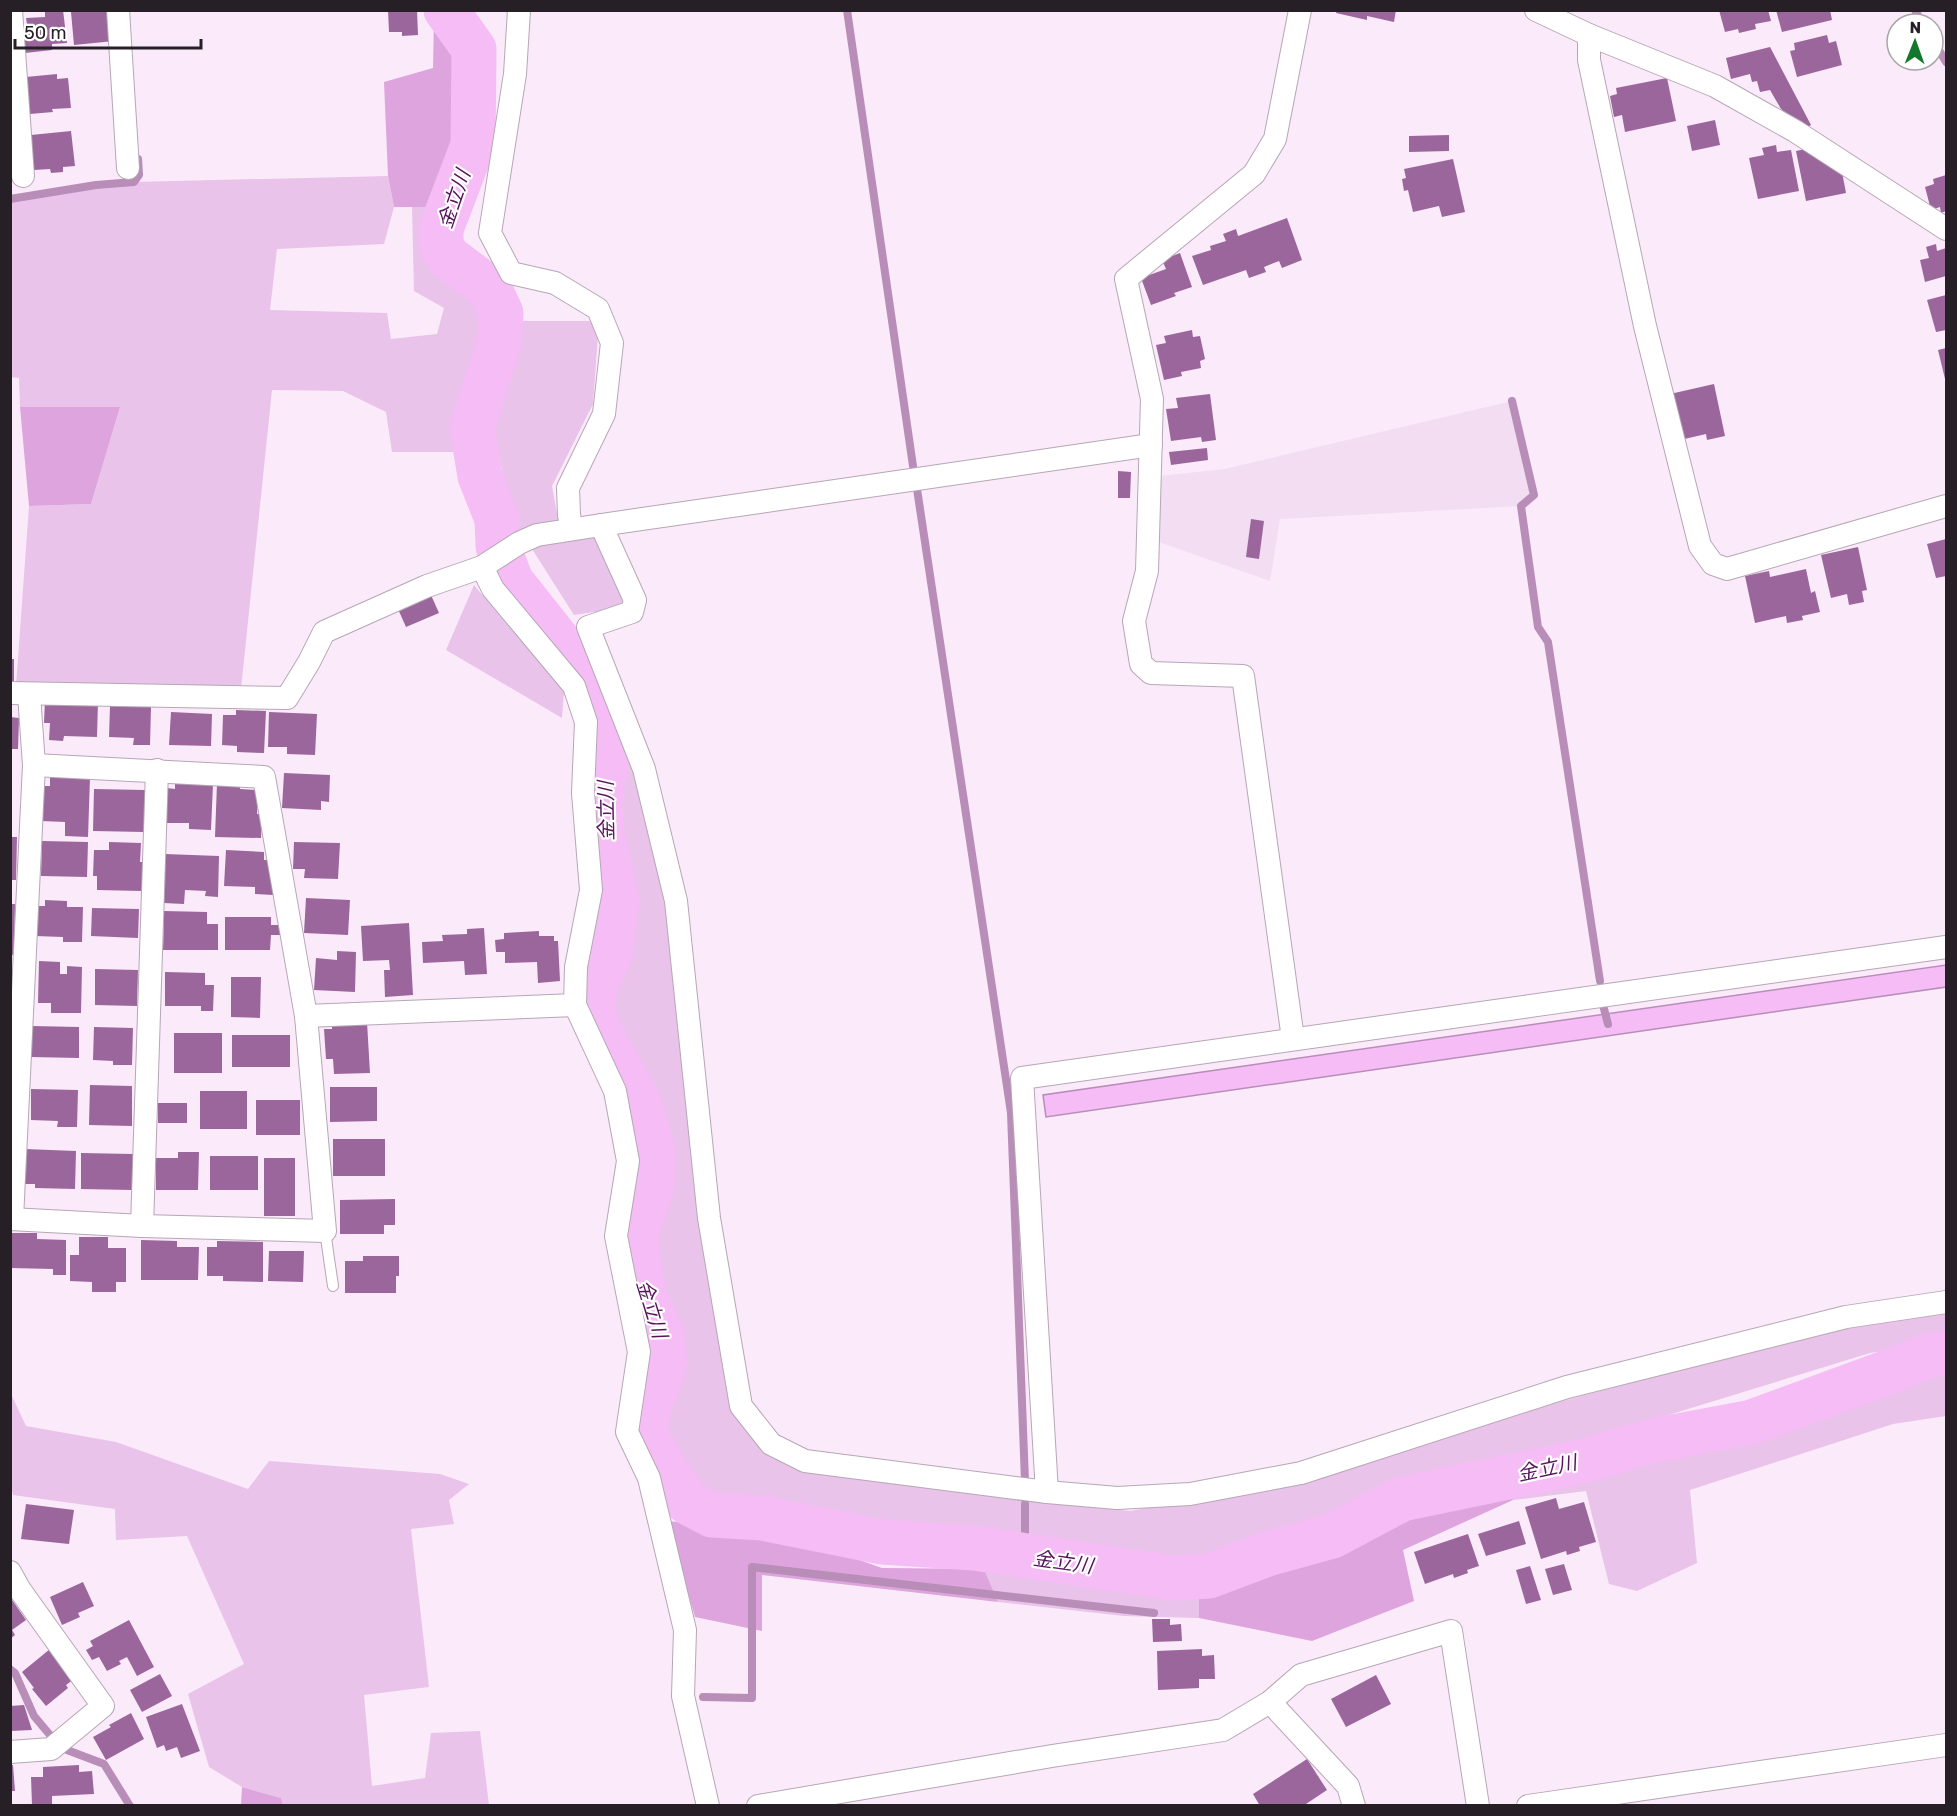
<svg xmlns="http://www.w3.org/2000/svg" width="1957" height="1816" font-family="Rubik,'Noto Sans JP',sans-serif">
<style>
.built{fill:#f2ddf2}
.green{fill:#e9c3e9}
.forest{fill:#dda4dd}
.water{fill:#f6bcf6;stroke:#b88db8;stroke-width:1.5}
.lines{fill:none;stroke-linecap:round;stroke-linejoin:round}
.stream{stroke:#b88db8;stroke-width:8}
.river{stroke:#f6bcf6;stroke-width:45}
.building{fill:#9b669c}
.lane-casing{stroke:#b6a7b5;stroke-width:12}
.street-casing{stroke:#b6a7b5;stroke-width:24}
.lane{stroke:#fff;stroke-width:10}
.street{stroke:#fff;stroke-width:22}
.labels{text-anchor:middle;stroke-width:4.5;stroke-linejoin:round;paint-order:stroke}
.water-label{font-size:20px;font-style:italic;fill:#57145a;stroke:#fff}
</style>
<rect width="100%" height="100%" fill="#fbeafa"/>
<polygon class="built" points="1512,401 1534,495 1521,506 1280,519 1270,581 1159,542 1160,476 1225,469"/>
<g class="green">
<polygon points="388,176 394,207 384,244 277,249 270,310 387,313 391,339 437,334 444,308 414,291 412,207 431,207 428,246 450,283 485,308 481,338 460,392 454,452 392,452 386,412 343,391 272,390 241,689 16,686 29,506 91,504 120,407 20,407 19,378 11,377 11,199 96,185 134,182"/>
<polygon points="522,321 599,321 593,404 552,486 561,536 596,536 623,596 621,608 574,615 511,516 491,414"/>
<polygon points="474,585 564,692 562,718 446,650"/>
<polygon points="626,745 670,899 731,1408 798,1470 1130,1511 1310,1478 1563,1401 1846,1326 1946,1311 1946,1342 1870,1353 1623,1429 1389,1492 1321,1532 1255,1546 1193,1569 701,1499 655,1423 678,1349 653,1290 646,1238 662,1196 660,1126 604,1002 627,915 610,804"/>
<polygon points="1946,1363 1946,1416 1893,1424 1690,1490 1697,1563 1637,1591 1609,1584 1586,1491 1513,1500 1505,1491 1651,1450 1801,1416 1925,1367"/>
<polygon points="10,1392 26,1426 116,1442 248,1489 269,1461 440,1474 469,1484 449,1500 454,1524 411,1529 429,1687 364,1695 372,1786 425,1778 431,1733 480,1731 489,1805 283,1805 281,1798 242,1787 209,1767 188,1694 244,1664 187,1536 116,1540 115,1509 13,1495 10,1480"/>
<polygon points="984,1569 1199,1591 1199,1618 1124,1616 998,1602"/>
</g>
<g class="forest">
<polygon points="434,19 464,54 459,147 431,207 394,207 388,176 384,82 433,68"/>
<polygon points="20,407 120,407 91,504 29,506"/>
<polygon points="1505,1491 1513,1500 1403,1550 1414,1601 1312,1641 1199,1618 1199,1591 1336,1549 1414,1506"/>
<polygon points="667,1521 780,1532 882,1568 984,1569 998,1602 762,1575 762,1631 695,1617"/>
<polygon points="242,1787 281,1798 283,1805 241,1805"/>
</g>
<polygon class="water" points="1946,965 1946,987 1046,1117 1043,1095"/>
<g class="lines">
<g class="stream">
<polyline points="847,10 913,466"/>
<polyline points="1915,10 1923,24"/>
<polyline points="1933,40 1946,62"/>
<polyline points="10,199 96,185 134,182 139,175 138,159"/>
<polyline points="1512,401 1534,495 1521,506 1538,627 1548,642 1600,981"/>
<polyline points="917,489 1011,1113 1025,1481"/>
<polyline points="1603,1005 1608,1024"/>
<polyline points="1025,1504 1025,1556"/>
<polyline points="10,1669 15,1673 34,1716 50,1735"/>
<polyline points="703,1697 752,1698 752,1567 1154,1613"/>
<polyline points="67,1750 104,1764 130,1806"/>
</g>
<polyline class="river" points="446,10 474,49 473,145 441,229 441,245 448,257 489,288 501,313 499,343 472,428 480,476 497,519 498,546 511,581 603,697 612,738 602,786 601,829 617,901 611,953 597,983 592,1002 597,1027 640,1104 653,1149 652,1190 635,1235 644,1296 663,1337 665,1366 646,1415 648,1441 687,1502 712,1515 762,1518 882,1542 974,1548 1175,1578 1209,1576 1267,1554 1332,1536 1402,1499 1580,1462 1651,1441 1752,1422 1894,1370 1927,1356 1946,1353"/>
</g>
<g class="building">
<polygon points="63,10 67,43 52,44 52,50 25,53 23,30 28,30 26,18 45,17 45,12"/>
<polygon points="87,10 111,10 114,41 74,45 71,12"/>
<polygon points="388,10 417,10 418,35 402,36 402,32 389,32"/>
<polygon points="1337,10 1396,10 1394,22 1367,16 1367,20 1336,13"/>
<polygon points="1719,10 1768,10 1771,21 1755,24 1756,29 1739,33 1738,29 1725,32"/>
<polygon points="1776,10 1830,10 1832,20 1782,32"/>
<polygon points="1827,35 1829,43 1836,41 1842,65 1797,77 1790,51 1795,50 1794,43"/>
<polygon points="1770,47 1811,125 1806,128 1781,109 1770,90 1760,92 1757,81 1752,82 1750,74 1731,79 1726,58"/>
<polygon points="57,74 57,79 68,78 71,108 52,109 53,112 30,114 26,77"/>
<polygon points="1667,78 1676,121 1625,132 1622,115 1614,117 1610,96 1617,94 1616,88"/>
<polygon points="1715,120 1720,145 1692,151 1687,126"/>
<polygon points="71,131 75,166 63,167 63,172 51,173 50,169 34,170 31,135"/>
<polygon points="1449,135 1449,151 1409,152 1409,136"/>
<polygon points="1776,145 1777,152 1791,150 1799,191 1758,199 1749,158 1764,155 1762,148"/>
<polygon points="1810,148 1842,172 1846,193 1806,201 1796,151"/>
<polygon points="1453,159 1465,212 1442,217 1439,206 1413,212 1408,190 1404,191 1402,179 1406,178 1404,169"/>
<polygon points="1946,175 1946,211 1941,213 1940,207 1931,210 1925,187 1934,184 1933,179"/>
<polygon points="1287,218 1302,260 1282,268 1279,261 1264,267 1266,272 1249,278 1246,270 1203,285 1192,256 1211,250 1210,246 1226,241 1223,234 1236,229 1238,236"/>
<polygon points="1936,244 1937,251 1946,248 1946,276 1925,282 1920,260 1929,258 1926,247"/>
<polygon points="1180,253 1192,287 1174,293 1176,296 1151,305 1141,278 1166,269 1162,260"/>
<polygon points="1946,295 1946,330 1936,332 1927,300"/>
<polygon points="1192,330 1193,337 1200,336 1205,359 1200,361 1201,368 1181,372 1182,376 1164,380 1156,345 1166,343 1164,336"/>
<polygon points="1946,348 1946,383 1938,350"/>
<polygon points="1714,384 1725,436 1707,440 1706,434 1680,440 1670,394"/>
<polygon points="1210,394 1216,440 1202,442 1201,437 1171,441 1166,409 1178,408 1176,398"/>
<polygon points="1207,448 1208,460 1171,465 1169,452"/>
<polygon points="1118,471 1131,472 1130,498 1118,498"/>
<polygon points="1251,519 1264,521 1259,559 1246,557"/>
<polygon points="1946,539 1946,576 1936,578 1927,544"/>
<polygon points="1858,547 1867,590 1862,591 1864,602 1849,605 1847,594 1831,598 1821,555"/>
<polygon points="1806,569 1811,593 1815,591 1820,612 1802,616 1803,620 1787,623 1786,616 1755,623 1745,576 1769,571 1770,577"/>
<polygon points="431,595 439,613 406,627 398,609"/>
<rect x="10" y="659" width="4" height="22"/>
<polygon points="45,699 98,701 97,737 64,736 63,741 49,740 50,723 44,723"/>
<polygon points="110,706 151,707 150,745 133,745 134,738 109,737"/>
<polygon points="236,710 266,711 264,753 237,752 237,746 222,745 223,715 236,715"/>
<polygon points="171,712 212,714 211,746 169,745"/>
<polygon points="269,712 317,714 315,755 287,754 287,747 268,747"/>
<polygon points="10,717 19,718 18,749 10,749"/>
<polygon points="284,773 330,775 329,802 321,801 321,810 282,808"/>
<polygon points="50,776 90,777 88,837 65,836 65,822 41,821 37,786 50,786"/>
<polygon points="175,782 213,784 211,830 189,829 189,823 166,823 167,788 175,789"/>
<polygon points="217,783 240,784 240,789 258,790 257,814 262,814 261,838 215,837"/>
<polygon points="94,789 145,790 144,832 93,831"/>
<polygon points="10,837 17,837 16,880 10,880"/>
<polygon points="42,841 88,842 87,877 41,876"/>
<polygon points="109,842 141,843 140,862 143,862 142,891 97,890 97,876 93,876 94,850 109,850"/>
<polygon points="294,842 340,843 338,879 304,878 305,869 293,869"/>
<polygon points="226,850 264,852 264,860 274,860 273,895 255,894 255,887 224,886"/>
<polygon points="165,854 219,856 218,897 205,896 206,891 185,890 184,904 164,903"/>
<polygon points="306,898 350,900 348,935 304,933"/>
<polygon points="45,900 67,901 67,907 83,907 82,942 63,942 63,937 35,936 36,906 45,906"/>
<polygon points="10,904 15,904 14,955 10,955"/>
<polygon points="92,908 139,909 138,938 91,936"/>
<polygon points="164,911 207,912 207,924 218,924 218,950 163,950"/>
<polygon points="225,917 271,917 271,925 282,925 282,935 271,935 270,950 225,950"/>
<polygon points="409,923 413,995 385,997 384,970 390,970 389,960 363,961 361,926"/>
<polygon points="484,928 487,974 465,975 464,961 423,963 422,942 443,941 442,935 467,934 467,929"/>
<polygon points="539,931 539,936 554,936 554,941 558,941 560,981 538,983 537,962 505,963 505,952 496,952 495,940 504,939 504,933"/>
<polygon points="337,951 356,952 355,992 314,990 316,958 337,960"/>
<polygon points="39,961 60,962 60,974 67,974 67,966 82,967 81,1013 51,1013 51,1003 38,1003"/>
<polygon points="95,969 138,970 137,1006 95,1005"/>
<polygon points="165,972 205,973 205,985 214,985 213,1011 201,1011 201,1006 165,1006"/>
<polygon points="231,977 261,977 260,1018 231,1017"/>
<polygon points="367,1022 370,1073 334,1074 333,1059 326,1059 324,1029 332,1029 332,1024"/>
<polygon points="32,1026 79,1027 79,1058 31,1057"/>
<polygon points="94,1027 133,1028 132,1065 113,1065 113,1061 93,1060"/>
<rect x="174" y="1033" width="48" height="40"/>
<rect x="232" y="1035" width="58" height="32"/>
<polygon points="90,1085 132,1086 132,1126 89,1125"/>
<polygon points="330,1087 377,1087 377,1121 330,1122"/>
<polygon points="31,1089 78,1090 77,1127 57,1127 58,1121 31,1120"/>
<rect x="200" y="1091" width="47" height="38"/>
<rect x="256" y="1100" width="44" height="35"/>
<rect x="158" y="1103" width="29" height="20"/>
<rect x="333" y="1139" width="52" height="37"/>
<polygon points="25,1149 76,1151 75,1189 35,1188 35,1184 24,1184"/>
<polygon points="178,1152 199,1152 198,1190 156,1190 156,1158 178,1158"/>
<polygon points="81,1153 133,1154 132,1190 81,1189"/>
<rect x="210" y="1156" width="48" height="34"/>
<rect x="264" y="1158" width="31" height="58"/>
<polygon points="395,1199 395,1225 384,1225 384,1234 340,1234 340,1200"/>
<polygon points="10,1233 37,1233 37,1239 66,1240 66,1275 53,1275 53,1269 10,1268"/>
<polygon points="79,1237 108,1237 108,1248 126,1248 126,1282 116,1282 116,1292 92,1292 92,1282 70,1281 70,1255 79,1255"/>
<polygon points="141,1240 177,1241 177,1247 199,1247 198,1280 141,1280"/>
<polygon points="217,1241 263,1242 263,1282 223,1281 223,1276 207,1276 207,1247 217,1247"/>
<polygon points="269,1251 304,1251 303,1282 268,1281"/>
<polygon points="363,1256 399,1256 399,1276 396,1276 396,1293 345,1293 345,1261 363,1261"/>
<polygon points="1556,1498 1559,1509 1584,1502 1596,1542 1579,1547 1580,1551 1567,1555 1566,1551 1541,1559 1525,1507"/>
<polygon points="26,1504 74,1510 69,1544 21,1539"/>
<polygon points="1519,1521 1526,1544 1486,1556 1478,1534"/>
<polygon points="1468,1534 1479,1566 1467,1570 1468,1573 1454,1578 1453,1574 1425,1584 1414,1552"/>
<polygon points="1564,1564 1572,1590 1553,1595 1545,1569"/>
<polygon points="1530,1566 1541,1600 1526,1604 1516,1570"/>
<polygon points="83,1582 94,1606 78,1613 80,1617 62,1625 50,1597"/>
<polygon points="10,1597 26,1620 12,1630 15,1635 10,1639"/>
<polygon points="1152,1619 1170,1619 1170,1625 1181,1624 1182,1641 1153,1642"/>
<polygon points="129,1620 154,1667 137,1676 127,1657 119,1661 121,1664 107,1671 99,1657 92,1660 86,1650 93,1646 90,1641"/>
<polygon points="50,1649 74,1679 66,1685 68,1688 46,1706 32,1689 34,1688 22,1672"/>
<polygon points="1202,1649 1202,1656 1214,1655 1215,1679 1199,1679 1199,1688 1158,1690 1157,1651"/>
<polygon points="160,1674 172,1696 142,1712 130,1690"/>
<polygon points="1376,1675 1391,1704 1346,1727 1331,1699"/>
<polygon points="182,1704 200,1751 181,1758 177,1747 166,1751 164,1745 157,1748 146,1717"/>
<polygon points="24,1705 32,1730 10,1731 10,1706"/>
<polygon points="131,1713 144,1739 106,1760 93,1737 111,1727 109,1725"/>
<polygon points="1307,1759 1327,1790 1303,1806 1260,1806 1253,1794"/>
<polygon points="10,1765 13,1765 15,1791 10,1791"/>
<polygon points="79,1765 79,1772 92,1771 94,1794 52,1796 52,1804 32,1805 31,1777 43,1777 43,1767"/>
</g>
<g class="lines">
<g class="lane-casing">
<polyline id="lane" points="325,1231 333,1286"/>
</g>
<g class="street-casing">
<g id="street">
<polyline points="11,10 23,176"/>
<polyline points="118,10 128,168"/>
<polyline points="519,10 515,74 490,233 511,273 555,283 598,309 612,343 604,414 568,488 569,515 572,529"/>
<polyline points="1536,10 1589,35 1715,86 1795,131 1946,229"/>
<polyline points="1589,35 1589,60 1645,326 1700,546 1713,564 1727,569 1946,506"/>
<polyline points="601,525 635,600 632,612 588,627 644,769 676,901 709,1218 741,1406 771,1444 805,1461 1047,1492"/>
<polyline points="482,567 493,589 574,686 586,722 583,793 591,890 576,967 575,1005 615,1091 628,1161 616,1236 639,1352 627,1432 649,1478 685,1630 683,1696 708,1806"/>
<polyline points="10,693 287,698 309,662 324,632 427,586 482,567 519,543 537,535 601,525 1151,445"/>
<polyline points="1946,947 1022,1078 1047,1492 1117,1498 1190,1494 1301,1473 1567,1387 1846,1317 1946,1302"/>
<polyline points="306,1016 575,1005"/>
<polyline points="1293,1039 1243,676 1151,673 1141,664 1134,621 1147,571 1152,399 1126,279 1254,174 1275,139 1300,10"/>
<polyline points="10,1219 142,1226 325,1231 306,1016 264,777 34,765"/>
<polyline points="12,1219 34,765 29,695"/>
<polyline points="142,1226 157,770"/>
<polyline points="10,1572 20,1590 103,1706 51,1749 10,1752"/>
<polyline points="1270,1702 1348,1786 1354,1806"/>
<polyline points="758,1806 1052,1756 1223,1730 1270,1702 1301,1675 1451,1631 1478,1806"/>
<polyline points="1528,1806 1946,1745"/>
</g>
</g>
<use href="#lane" class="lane"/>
<use href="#street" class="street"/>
</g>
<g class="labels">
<g class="water-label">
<text transform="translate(454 199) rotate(-71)" y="7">金立川</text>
<text transform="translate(606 811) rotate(-91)" y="7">金立川</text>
<text transform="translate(652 1309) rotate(73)" y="7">金立川</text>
<text transform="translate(1547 1468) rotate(-12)" y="7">金立川</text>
<text transform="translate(1063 1562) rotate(8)" y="7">金立川</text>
</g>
</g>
<rect width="1957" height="1816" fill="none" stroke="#262026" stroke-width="24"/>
<g transform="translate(1915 42) rotate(1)"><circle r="28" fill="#ffffff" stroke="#a8a6a8" stroke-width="1.5"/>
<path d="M0-4.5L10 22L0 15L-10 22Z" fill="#12782b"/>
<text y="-9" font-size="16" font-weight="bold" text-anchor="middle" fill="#262026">N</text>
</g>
<path d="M15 39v9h186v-9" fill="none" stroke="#262026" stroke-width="3"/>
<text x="24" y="39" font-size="18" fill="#262026" stroke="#ffffff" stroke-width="4.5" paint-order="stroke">50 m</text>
</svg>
